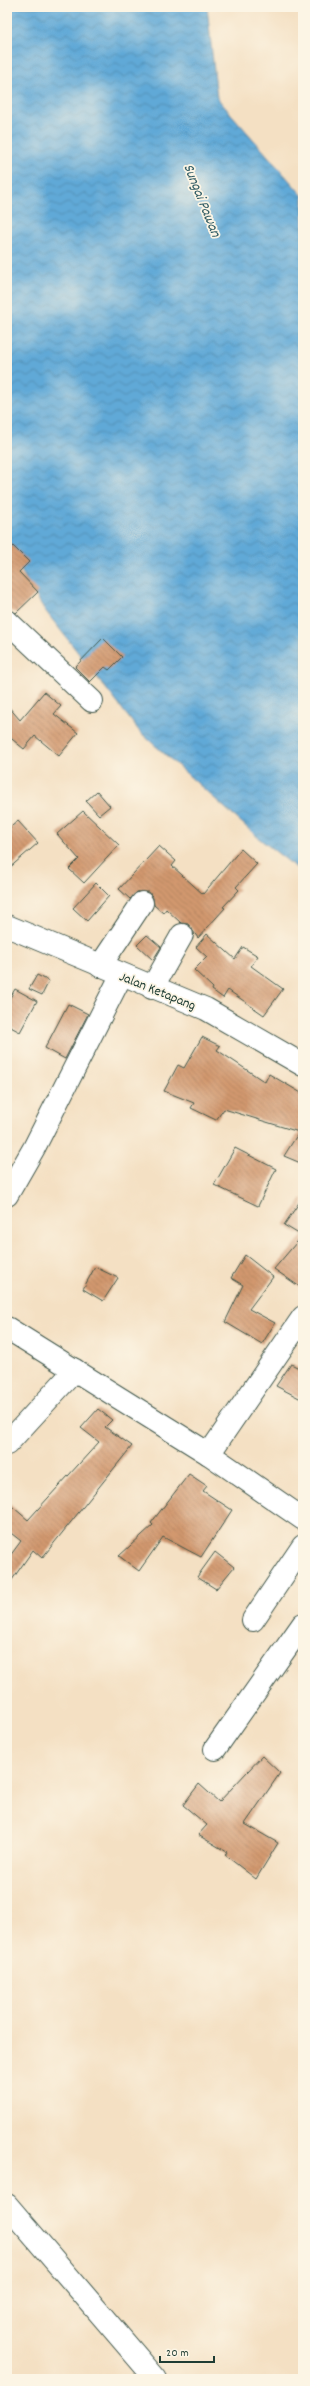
<svg xmlns="http://www.w3.org/2000/svg" width="310" height="2386" font-family="Dekko,sans-serif">
<style>
.water{fill:url(#water-waves);stroke:#407386}
.building{fill:url(#building-back-hatch)}
.lines{fill:none;stroke-linecap:round;stroke-linejoin:round}
.minor-casing{stroke:#3f5549;stroke-width:24}
.major-casing{stroke:#3f5549;stroke-width:24}
.minor{stroke:#fff;stroke-width:22}
.major{stroke:#fff;stroke-width:22}
.labels{text-anchor:middle;stroke-width:3.5;stroke-linejoin:round;paint-order:stroke}
.street-label{font-size:14px;fill:#1f3d34;stroke:#fcf5e5}
.water-label{font-size:15px;font-style:italic;fill:#325d65;stroke:#fcf5e5}
</style>
<defs>
<pattern id="water-waves" width="16" height="10" patternUnits="userSpaceOnUse"><rect width="16" height="10" fill="#60a9d7"/><path d="M0 5q4-4 8 0t8 0" fill="none" stroke="#4f8baf"/></pattern>
<pattern id="building-back-hatch" width="6" height="6" patternUnits="userSpaceOnUse"><rect width="6" height="6" fill="#d2986e"/><path d="M-1 5l2 2M0 0l6 6M5-1l2 2" fill="none" stroke="#aa7d5b"/></pattern>
</defs>
<rect width="100%" height="100%" fill="#fcf5e5"/>
<filter id="ink" filterUnits="userSpaceOnUse"><feTurbulence type="fractalNoise" baseFrequency=".025" numOctaves="2"/><feDisplacementMap in="SourceGraphic" scale="8" xChannelSelector="R" yChannelSelector="G"/><feConvolveMatrix kernelMatrix="1 2 1 2 8 2 1 2 1" color-interpolation-filters="sRGB"/></filter>
<filter id="wash" filterUnits="userSpaceOnUse"><feTurbulence type="fractalNoise" baseFrequency=".012" numOctaves="4" result="noise"/><feDisplacementMap in="SourceGraphic" scale="16" xChannelSelector="R" yChannelSelector="G"/><feGaussianBlur stdDeviation="0.9" result="paint"/><feColorMatrix in="noise" values="0 0 0 0 0 0 0 0 0 0 0 0 0 0 0 0 0 1.4 0 .05"/><feComposite in="paint" operator="in"/></filter>
<g filter="url(#wash)">
<rect width="100%" height="100%" fill="#f4e0c3"/>
<polygon class="water" points="7,7 207,7 217,98 303,196 303,873 261,840 140,732 44,609 7,547"/>
<g id="blocks">
<g class="building">
<polygon points="7,540 29,562 19,572 38,592 16,613 7,609"/>
<polygon points="103,638 122,657 109,670 105,667 90,682 75,667"/>
<polygon points="44,692 61,706 54,714 78,733 59,756 35,736 24,749 7,735 7,705 20,720"/>
<polygon points="97,791 110,806 99,815 86,801"/>
<polygon points="83,811 119,845 84,883 69,869 79,859 57,834"/>
<polygon points="18,821 38,843 7,870 7,830"/>
<polygon points="159,846 176,861 172,866 203,894 241,849 257,864 236,887 239,890 223,907 225,908 198,938 188,924 181,923 166,909 163,913 154,905 153,898 149,892 137,892 130,899 119,889"/>
<polygon points="96,883 109,896 87,921 73,908"/>
<polygon points="207,934 235,959 243,947 258,956 251,966 283,989 264,1015 228,990 223,998 212,990 213,988 194,970 207,957 196,947"/>
<polygon points="147,935 161,947 153,960 137,945"/>
<polygon points="37,975 49,981 42,995 29,989"/>
<polygon points="15,989 37,1001 20,1032 7,1025 7,1003"/>
<polygon points="68,1004 88,1014 65,1059 45,1048"/>
<polygon points="202,1037 220,1046 217,1050 265,1082 269,1074 303,1094 303,1164 284,1156 299,1132 224,1109 216,1120 191,1108 194,1103 164,1091 178,1065 184,1068"/>
<polygon points="235,1148 276,1169 258,1206 214,1185"/>
<polygon points="303,1197 303,1289 274,1269 302,1236 284,1225"/>
<polygon points="245,1255 273,1277 249,1309 275,1323 262,1344 225,1322 243,1285 231,1278"/>
<polygon points="95,1267 118,1278 103,1301 83,1289"/>
<polygon points="291,1364 303,1370 303,1400 276,1386"/>
<polygon points="98,1409 112,1420 105,1427 132,1446 42,1558 33,1550 7,1587 7,1560 21,1541 7,1530 7,1502 28,1520 99,1442 81,1428"/>
<polygon points="189,1474 207,1486 203,1491 232,1510 201,1557 163,1537 139,1571 119,1556 153,1525 151,1523"/>
<polygon points="215,1552 234,1567 216,1589 197,1577"/>
<polygon points="262,1756 280,1773 245,1824 278,1843 256,1879 225,1855 227,1852 198,1835 207,1825 183,1805 199,1784 219,1802"/>
</g>
</g>
</g>
<g filter="url(#ink)">
<use href="#blocks" fill-opacity="0" stroke="#3f5549" stroke-width="1"/>
<g class="lines">
<g class="minor-casing">
<g id="minor">
<polyline points="7,621 92,701"/>
<polyline points="100,966 142,903"/>
<polyline points="152,988 182,935"/>
<polyline points="7,1195 34,1148 121,976"/>
<polyline points="7,1328 209,1454 303,1519"/>
<polyline points="7,1444 75,1370"/>
<polyline points="209,1454 303,1317"/>
<polyline points="253,1620 303,1546"/>
<polyline points="215,1749 303,1624"/>
<polyline points="7,2205 156,2379"/>
</g>
</g>
<g class="major-casing">
<polyline id="major" points="7,926 206,1009 303,1065"/>
</g>
<use href="#minor" class="minor"/>
<use href="#major" class="major"/>
</g>
</g>
<g class="labels">
<g class="street-label">
<text transform="translate(158 990) rotate(22)" y="5">Jalan Ketapang</text>
</g>
<g class="water-label">
<text transform="translate(203 200) rotate(68)" y="5">Sungai Pawan</text>
</g>
</g>
<rect width="310" height="2386" fill="none" stroke="#fcf5e5" stroke-width="24"/>
<path d="M160 2356v6h54v-6" fill="none" stroke="#1f3d34" stroke-width="2"/>
<text x="166" y="2356" font-size="12" fill="#1f3d34" stroke="#fcf5e5" stroke-width="3" paint-order="stroke">20 m</text>
</svg>
